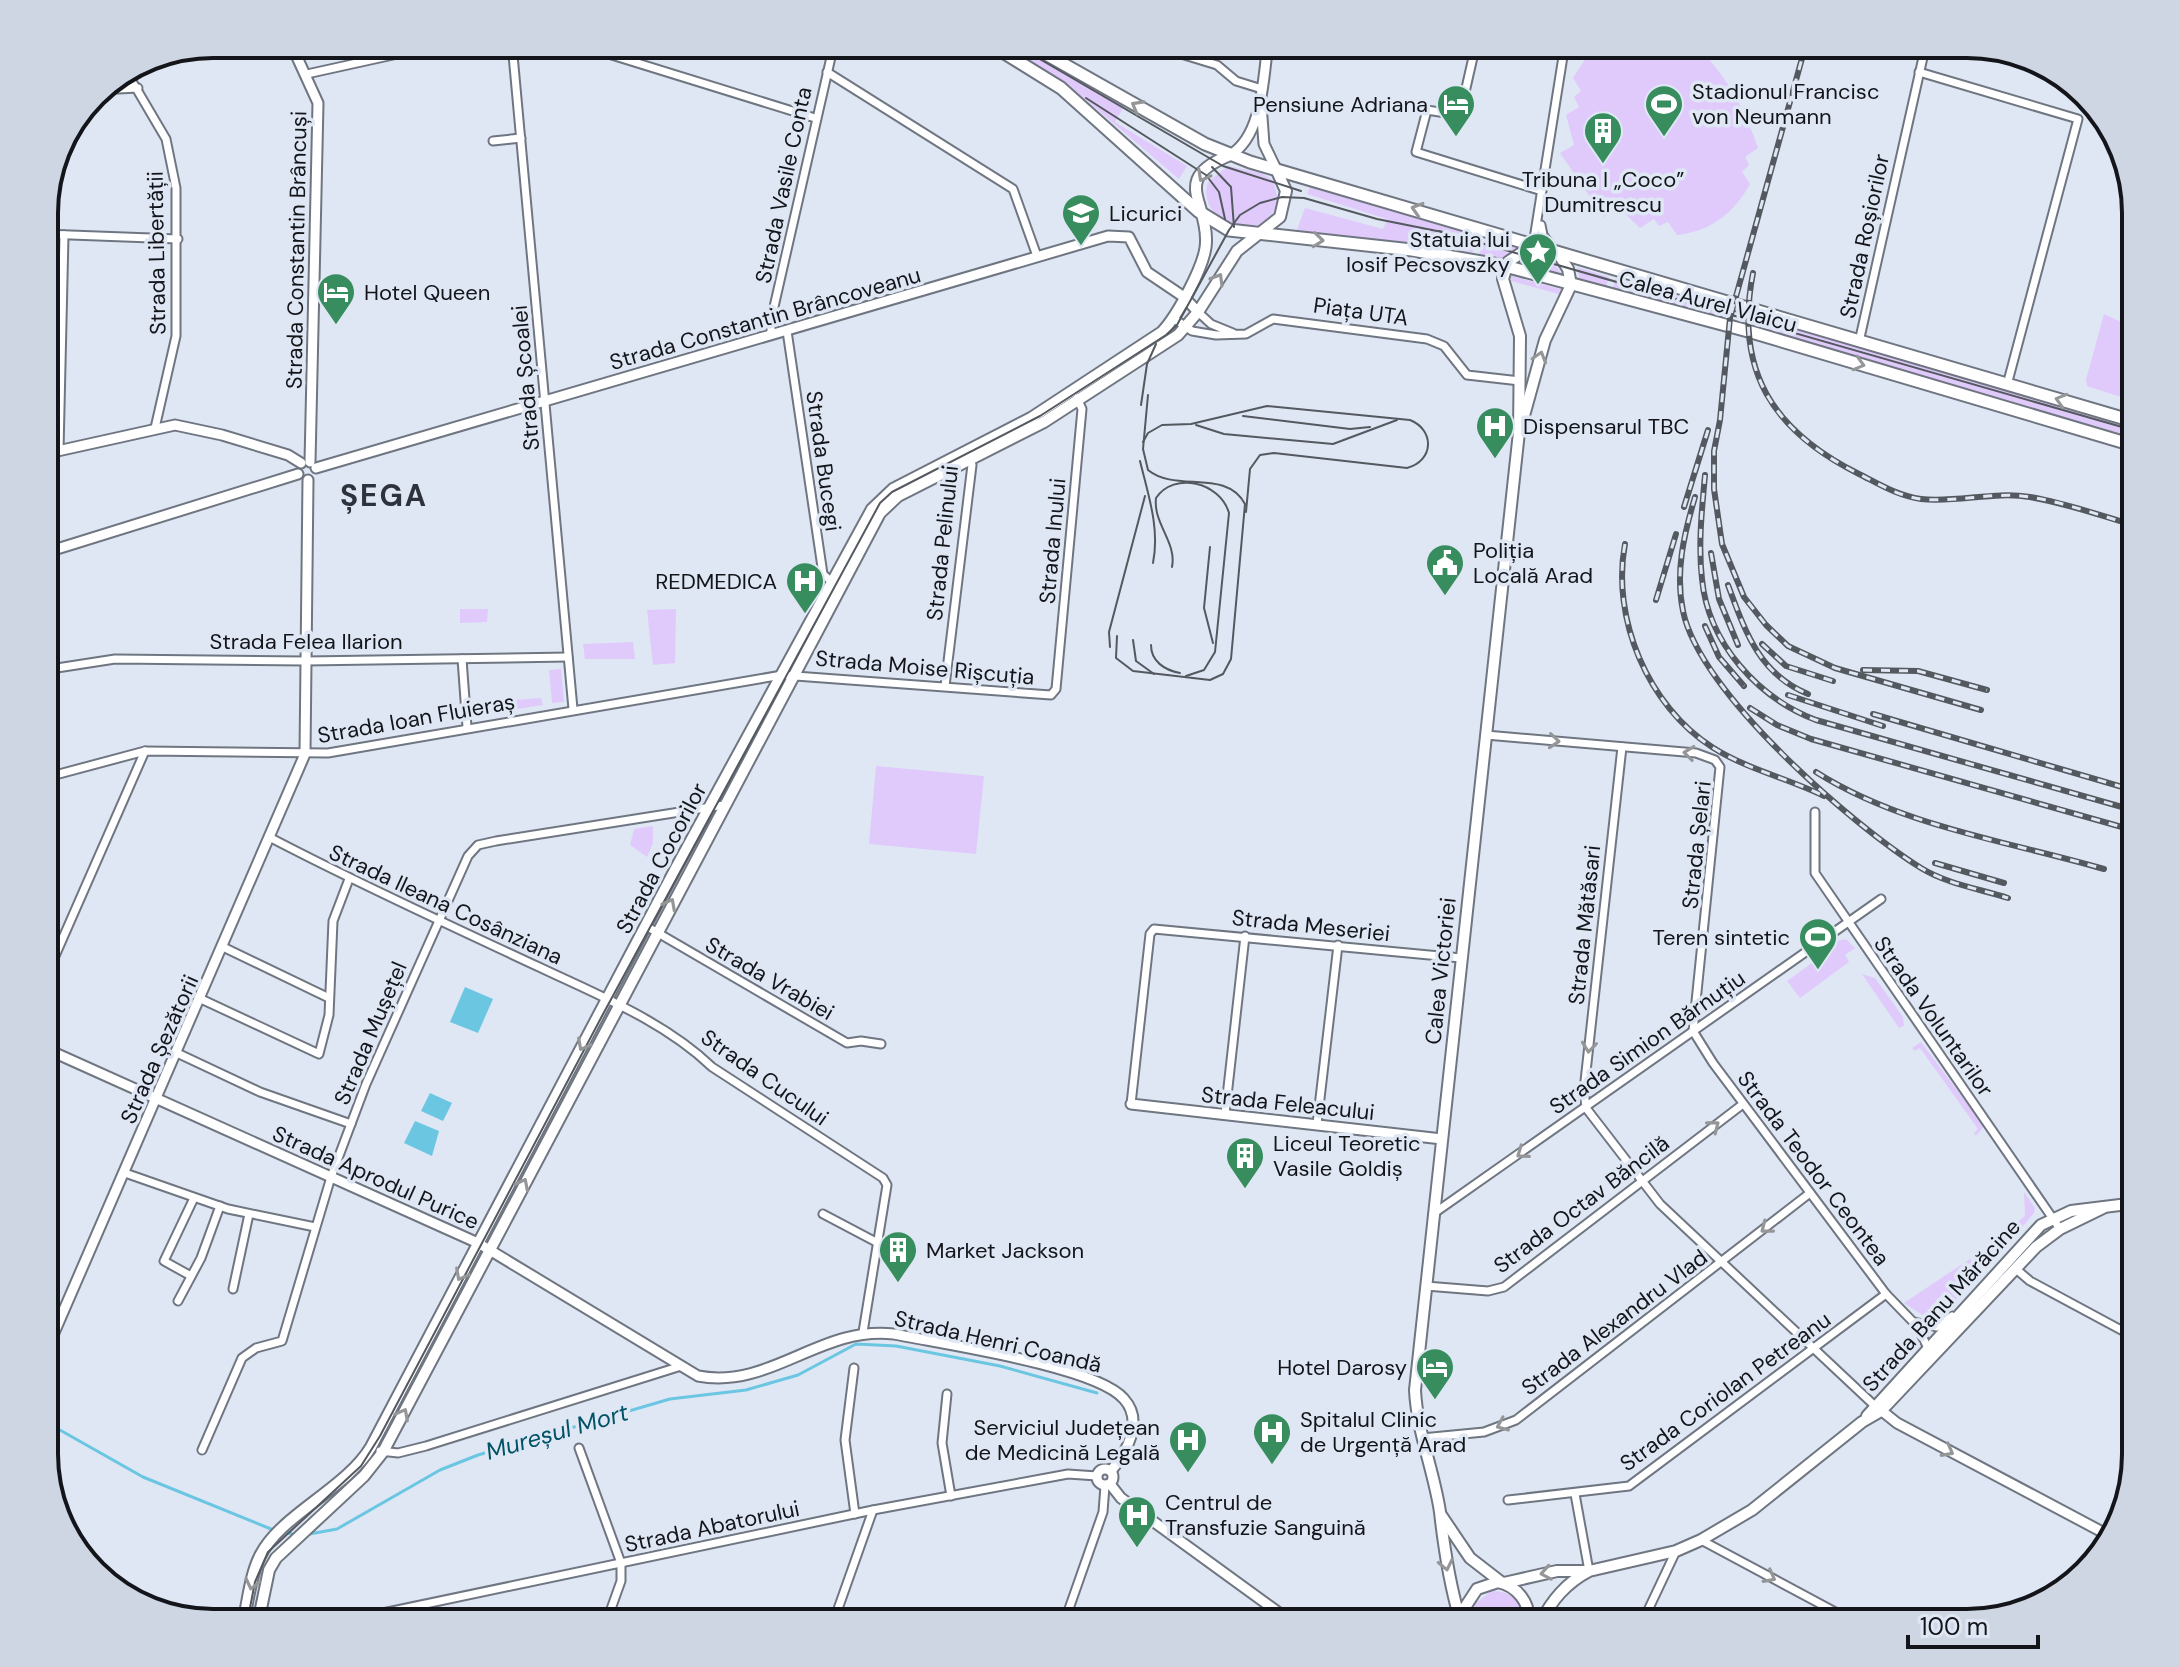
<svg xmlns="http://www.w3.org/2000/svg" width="2180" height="1667" font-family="'DM Sans',sans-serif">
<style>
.green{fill:#e0cafb}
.water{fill:#6bc6e2}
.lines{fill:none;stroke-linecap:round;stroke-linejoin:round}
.stream{stroke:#6bc6e2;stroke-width:3}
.minor-casing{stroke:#6f7681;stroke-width:11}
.tertiary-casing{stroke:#6f7681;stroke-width:13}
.secondary-casing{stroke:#6f7681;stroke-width:14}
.primary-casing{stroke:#6f7681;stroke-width:15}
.minor{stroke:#fff;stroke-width:7}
.tertiary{stroke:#fff;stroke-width:9}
.secondary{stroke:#fff;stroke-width:10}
.primary{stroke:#fff;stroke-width:11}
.tram{stroke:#54585f;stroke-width:2}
.rail-casing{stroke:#54585f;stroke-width:6}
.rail{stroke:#dfe7f4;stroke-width:3;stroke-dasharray:9;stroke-linecap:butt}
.oneway{stroke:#959698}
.labels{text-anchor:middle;stroke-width:7;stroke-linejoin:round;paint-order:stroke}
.poi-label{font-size:22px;fill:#13151a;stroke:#dfe7f4;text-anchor:start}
.street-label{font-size:22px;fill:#13151a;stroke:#dfe7f4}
.water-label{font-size:24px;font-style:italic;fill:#005266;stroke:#dfe7f4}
.district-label{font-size:30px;font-weight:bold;letter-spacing:2px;fill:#2d323c;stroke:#dfe7f4}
.rim{fill:none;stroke:#13151a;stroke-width:4}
</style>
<rect width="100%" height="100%" fill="#dfe7f4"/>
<g class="green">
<polygon points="1001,44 1021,44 1126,103 1115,122 1187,166 1179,179 1086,100"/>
<path d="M1603,44h91c30,27 51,65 64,104l-13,9 4,8 -7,7 8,12c-15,28 -40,48 -73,51l-9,-13 -9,4 -5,-7 -14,9 -22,-21 -14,10 -44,-64 14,-8 -8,-30 13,-8 -5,-10 7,-6 -8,-13 13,-20z"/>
<path d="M1228,166l33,7 12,7 6,23 -13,20c-27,10 -69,-8 -58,-41z"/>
<polygon points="1310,187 1479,234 1473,252 1296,232 1305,208 1383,229 1387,219 1307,194"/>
<polygon points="1487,236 1519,246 1503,259 1479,254"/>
<polygon points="1531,258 1550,260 1564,276 1520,264"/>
<polygon points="1577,267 1609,277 1606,287 1580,280"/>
<polygon points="1511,276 1564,290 1562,295 1511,281"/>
<polygon points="1615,279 1730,311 1729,319 1613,289"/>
<polygon points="2104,314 2136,329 2136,402 2087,386 2086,380"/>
<polygon points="1754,317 2136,425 2136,438 1752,326"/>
<polygon points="460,609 488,609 487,622 460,623"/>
<polygon points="676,609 675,663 653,665 647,610"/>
<polygon points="633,642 635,659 585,659 583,644"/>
<polygon points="561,669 564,702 552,703 549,670"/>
<polygon points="541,698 543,705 505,711 503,701"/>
<polygon points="876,766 984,776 976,854 869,844"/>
<polygon points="653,826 653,843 647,857 630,845 634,829"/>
<polygon points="1846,939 1855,948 1845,955 1849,962 1800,998 1787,981 1837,945 1837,941"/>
<polygon points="1862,974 1875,978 1903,1017 1904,1026 1899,1028"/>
<polygon points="1921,1042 1984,1126 1976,1136 1974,1133 1978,1129 1920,1048 1915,1051 1912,1048"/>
<polygon points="2024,1192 2035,1208 2034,1213 1999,1254 1986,1251 1985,1248 2025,1216"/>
<polygon points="1970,1259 1979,1269 1979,1278 1938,1317 1924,1316 1904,1303"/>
<path d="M1492,1591c20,0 34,12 30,32h-54l8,-20z"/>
</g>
<g class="water">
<polygon points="465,987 493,999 478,1033 450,1022"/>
<polygon points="430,1093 452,1103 443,1121 421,1111"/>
<polygon points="415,1121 439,1131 432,1156 404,1143"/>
</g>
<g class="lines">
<g class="stream">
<polyline points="44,1421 143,1477 271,1529 297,1535"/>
<polyline points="304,1535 337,1529 440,1470 478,1455 670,1399 746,1390 798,1375 856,1344 896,1346 1000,1366 1097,1393"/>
</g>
<g class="minor-casing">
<g id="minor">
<polyline points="512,44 573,709"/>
<polyline points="576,44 815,118"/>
<polyline points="1148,44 1217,65 1236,81 1262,89"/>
<polyline points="1476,44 1461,110 1452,114 1427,110 1416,152 1542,191"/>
<polyline points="126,71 166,139 176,188 176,336 155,428"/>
<polyline points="827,72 1013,189 1037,256"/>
<polyline points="1919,72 2078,119 2007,385"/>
<polyline points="307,74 443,44"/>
<polyline points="99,90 138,88"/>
<polyline points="493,141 521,138"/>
<polyline points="1541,225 1543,235 1553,249"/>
<polyline points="44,234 178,239"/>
<polyline points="1533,245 1565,44"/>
<polyline points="1198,312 1211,324 1233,333"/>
<polyline points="1173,318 1192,331 1216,335 1246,334 1273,319 1427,339 1444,346 1467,375 1520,381"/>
<polyline points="787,331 823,574 834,584"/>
<polyline points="771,334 771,320 834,44"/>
<polyline points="1859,342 1926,44"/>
<polyline points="59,451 64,235"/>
<polyline points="462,659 467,727"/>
<polyline points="44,670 115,659 306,661 568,657"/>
<polyline points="945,686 972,465 970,458"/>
<polyline points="1486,735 1696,753 1715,760 1720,767 1693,1031 1713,1063 1886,1294 1917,1326 1929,1350"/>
<polyline points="1622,747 1584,1090 1586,1108 1660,1204 1875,1406"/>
<polyline points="44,778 145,751 328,753 782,675 1051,695 1056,689 1082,409 1077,398"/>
<polyline points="1815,812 1815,873 2060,1229"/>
<path d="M271,838c88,46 178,87 268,129 59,28 125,54 173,100l171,111 4,7 -24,147"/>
<polyline points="646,926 847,1043 861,1041 881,1044"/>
<polyline points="223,947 329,998"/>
<polyline points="44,981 145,751"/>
<polyline points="201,999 319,1054 329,1015 333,921 349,879"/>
<polyline points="177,1053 260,1092 351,1124"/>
<polyline points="1131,1104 1150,934 1154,929 1461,958"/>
<polyline points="1225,1114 1245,936"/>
<polyline points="1317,1124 1338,945"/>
<polyline points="125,1173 228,1209 315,1227"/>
<polyline points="823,1214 878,1243"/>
<polyline points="1433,1214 1881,899"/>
<polyline points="2016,1269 2030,1281 2136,1338"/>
<polyline points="191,1276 164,1261 194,1198"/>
<polyline points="1426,1286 1488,1291 1504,1287 1743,1104"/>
<polyline points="233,1289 249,1214"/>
<polyline points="178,1301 201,1258 220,1206"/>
<polyline points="1914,1322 1937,1327 1952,1316"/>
<polyline points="854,1368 845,1440 855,1514"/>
<polyline points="947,1394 942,1443 951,1496"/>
<polyline points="1422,1438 1484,1432 1516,1420 1810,1193"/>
<polyline points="579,1448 621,1563 621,1581 606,1623"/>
<polyline points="202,1450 242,1358 256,1348 282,1341 331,1177 366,1084 468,856 478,845 496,841 724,805"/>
<polyline points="380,1451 398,1453 426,1446 678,1367"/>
<polyline points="1575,1494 1589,1571"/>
<polyline points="1508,1500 1629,1486 1886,1294"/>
<polyline points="1701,1540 1856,1623"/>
<polyline points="335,1623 873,1510 1068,1474 1097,1476"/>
<polyline points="833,1623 873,1510"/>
<polyline points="1064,1623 1103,1512 1105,1486"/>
<polyline points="1642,1623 1676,1551"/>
</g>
</g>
<g class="tertiary-casing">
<g id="tertiary">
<polyline points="291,44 318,103 310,462"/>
<polyline points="1261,104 1264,144 1276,169"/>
<path d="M1230,155c33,-19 33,-78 38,-111"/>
<polyline points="44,454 175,425 222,435 288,455 301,463"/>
<polyline points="316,468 1108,236 1129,237 1147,272 1184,297 1198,312"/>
<polyline points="44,553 298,474"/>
<path d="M44,1048l434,195 220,133c72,14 123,-51 196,-42 48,10 202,32 230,65 20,22 3,53 -13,72"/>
<polyline points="1131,1104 1442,1139"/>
<polyline points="44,1356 305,754 308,480"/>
<polyline points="1877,1407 1897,1423 2108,1535"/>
<circle cx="1105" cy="1477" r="8"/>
<polyline points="1110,1484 1121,1498 1293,1623"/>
</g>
</g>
<g class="secondary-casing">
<g id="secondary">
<polyline points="1522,423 1545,340 1571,285 1568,269 1558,253"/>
<polyline points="1867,1416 2041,1225 2071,1211 2136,1203"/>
<polyline points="1441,1515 1470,1558 1501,1582"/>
<polyline points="1504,1583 1557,1571 1587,1571"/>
<path d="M1459,1616c-10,-35 -15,-68 -19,-104 -6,-41 -23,-80 -25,-122l104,-958 1,-96 -17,-57 5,-17 25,-17"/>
<path d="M1458,1618l19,-29 21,-7c19,4 33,21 30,41"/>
<path d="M243,1623c5,-21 7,-47 17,-67 20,-41 86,-67 111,-109l305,-579 196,-359 21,-20 138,-71 131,-86c15,-16 44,-68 44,-90 2,-41 -36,-63 24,-87"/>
<polyline points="258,1623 269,1570 276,1558 364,1476 383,1452 880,513 898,496 1044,422 1178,335 1198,312 1237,251 1280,217 1286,191 1276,169"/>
<path d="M1540,1623c12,-23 26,-40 49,-52l87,-20 25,-11 51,-30 110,-88 19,-11 155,-164 24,-18 43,-21"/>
</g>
</g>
<g class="primary-casing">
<g id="primary">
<polyline points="990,44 1061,88 1198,211 1229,230 1412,250 1505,266 1748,331 2136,446"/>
<polyline points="1028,44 1205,144 1250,162 2136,422"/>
</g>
</g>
<use href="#minor" class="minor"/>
<use href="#tertiary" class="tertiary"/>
<use href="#secondary" class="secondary"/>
<use href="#primary" class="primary"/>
<g class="tram">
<polyline points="1014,44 1223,166 1301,191"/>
<polyline points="1086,98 1206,175 1219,192 1225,219"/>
<polyline points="1212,167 1231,187 1234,227"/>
<polyline points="1439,231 2136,431"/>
<polyline points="1141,405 1147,364 1156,344"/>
<polyline points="1243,416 1350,429 1370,427"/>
<polyline points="1196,425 1224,434 1333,444 1397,420"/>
<path d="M1143,442l5,-9 14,-8 29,-1 76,-18 143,14c25,10 24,41 -3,48l-133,-15 -14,2 -10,14 -4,43"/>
<path d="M1140,461c8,33 20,67 13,102"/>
<polyline points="1210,547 1204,608 1213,643"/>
<path d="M1172,567c5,-25 -19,-43 -16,-69 18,-27 64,-16 73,15l-14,139 -11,18 -18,6"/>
<path d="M1117,636l-1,22 17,13 77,9 13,-6 8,-15 14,-155c-19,-36 -69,-11 -97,-34l-5,-21 5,-54"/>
<polyline points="1133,640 1136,661 1154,674"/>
<path d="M1151,645c0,16 13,25 29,28"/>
<polyline points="1110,647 1109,632 1145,496"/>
<polyline points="247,1623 255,1582 268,1552 361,1466 380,1436 602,1016 880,503 892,492 1040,416 1166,335 1177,325 1229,230 1240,215 1260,203 1282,197 1304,198 1377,219 1447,233"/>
</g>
<g class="rail-casing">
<g id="rail">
<polyline points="1806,44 1730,318 1720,420 1714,451 1714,489 1722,544 1744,597 1766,625 1788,646 1835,668 1981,710"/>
<path d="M1753,273c-19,98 20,158 106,201 20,10 39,22 62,25 36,4 73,-8 109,-2 36,6 72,19 106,29"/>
<path d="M1705,475c-3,34 -7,69 -3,104 6,64 56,119 114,141l320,91"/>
<path d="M1695,497c-11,37 -20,75 -12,114 16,81 169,214 238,257 26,16 59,21 87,30"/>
<polyline points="1684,507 1708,430"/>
<path d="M1625,544c-14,74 23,162 87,203 34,22 75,31 112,49"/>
<polyline points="1711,553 1719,599 1738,645"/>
<path d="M1728,585c17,46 31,89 80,109"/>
<polyline points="1656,600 1676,534"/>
<polyline points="1705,626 1719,657 1744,686"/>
<polyline points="1762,644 1786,666 1833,681"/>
<polyline points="1863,670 1918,671 1987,690"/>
<polyline points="1788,695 1883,726"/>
<polyline points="1750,708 1777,725 1811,739 2136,831"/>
<polyline points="1873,714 2136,791"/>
<path d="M1816,772c85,54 191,69 288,97"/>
<polyline points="1935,863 2004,883"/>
</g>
</g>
<use href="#rail" class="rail"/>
</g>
<defs><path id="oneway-chevron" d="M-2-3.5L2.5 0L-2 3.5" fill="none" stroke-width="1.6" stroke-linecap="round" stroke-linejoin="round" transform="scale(2)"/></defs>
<g class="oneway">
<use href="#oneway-chevron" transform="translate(1137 106) rotate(-151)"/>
<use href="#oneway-chevron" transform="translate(1203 176) rotate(119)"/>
<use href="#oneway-chevron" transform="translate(1417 209) rotate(-163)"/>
<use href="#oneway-chevron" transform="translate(1318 240) rotate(6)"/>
<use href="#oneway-chevron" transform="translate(1218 279) rotate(-59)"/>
<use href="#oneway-chevron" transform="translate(1540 357) rotate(-73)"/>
<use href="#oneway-chevron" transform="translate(1859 364) rotate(16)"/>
<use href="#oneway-chevron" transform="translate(2061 400) rotate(-164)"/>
<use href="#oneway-chevron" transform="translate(1554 741) rotate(5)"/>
<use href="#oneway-chevron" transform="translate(1689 753) rotate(-173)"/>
<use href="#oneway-chevron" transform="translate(670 904) rotate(-62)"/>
<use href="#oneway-chevron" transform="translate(583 1045) rotate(118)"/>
<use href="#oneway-chevron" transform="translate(1589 1047) rotate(96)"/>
<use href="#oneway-chevron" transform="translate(1714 1126) rotate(-38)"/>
<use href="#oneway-chevron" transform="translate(1522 1153) rotate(145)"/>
<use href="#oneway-chevron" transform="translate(523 1184) rotate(-63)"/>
<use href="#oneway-chevron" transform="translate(1766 1228) rotate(142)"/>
<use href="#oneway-chevron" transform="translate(461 1275) rotate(118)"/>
<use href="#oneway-chevron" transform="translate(403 1414) rotate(-62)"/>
<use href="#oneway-chevron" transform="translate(1502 1425) rotate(157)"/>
<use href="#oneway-chevron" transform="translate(1948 1451) rotate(28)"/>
<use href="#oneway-chevron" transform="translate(1446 1565) rotate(78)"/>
<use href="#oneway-chevron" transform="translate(1546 1573) rotate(170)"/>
<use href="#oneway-chevron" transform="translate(1770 1577) rotate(28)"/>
<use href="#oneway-chevron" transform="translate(252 1584) rotate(103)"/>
</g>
<defs>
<g id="hotel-pin" transform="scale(2)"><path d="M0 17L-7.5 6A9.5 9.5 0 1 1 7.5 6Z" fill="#388d5f" stroke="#dfe7f4"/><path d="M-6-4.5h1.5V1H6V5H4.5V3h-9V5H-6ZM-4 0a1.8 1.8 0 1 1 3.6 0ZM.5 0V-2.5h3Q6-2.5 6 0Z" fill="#fff"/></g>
<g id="stadium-pin" transform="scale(2)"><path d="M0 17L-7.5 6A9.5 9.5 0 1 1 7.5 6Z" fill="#388d5f" stroke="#dfe7f4"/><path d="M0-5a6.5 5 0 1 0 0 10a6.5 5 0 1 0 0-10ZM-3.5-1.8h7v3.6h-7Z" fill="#fff"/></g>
<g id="building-pin" transform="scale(2)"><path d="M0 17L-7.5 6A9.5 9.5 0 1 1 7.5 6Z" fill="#388d5f" stroke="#dfe7f4"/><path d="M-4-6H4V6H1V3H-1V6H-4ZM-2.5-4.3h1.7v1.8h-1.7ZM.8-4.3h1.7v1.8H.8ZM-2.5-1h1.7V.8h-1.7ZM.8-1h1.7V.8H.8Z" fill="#fff"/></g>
<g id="school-pin" transform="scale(2)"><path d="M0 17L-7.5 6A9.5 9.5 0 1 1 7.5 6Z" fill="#388d5f" stroke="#dfe7f4"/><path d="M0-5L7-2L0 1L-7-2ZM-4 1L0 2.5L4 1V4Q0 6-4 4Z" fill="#fff"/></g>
<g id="sight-pin" transform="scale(2)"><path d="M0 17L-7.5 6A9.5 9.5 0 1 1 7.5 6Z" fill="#388d5f" stroke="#dfe7f4"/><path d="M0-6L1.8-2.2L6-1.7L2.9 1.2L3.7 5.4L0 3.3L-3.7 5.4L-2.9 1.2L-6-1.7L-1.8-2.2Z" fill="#fff"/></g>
<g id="hospital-pin" transform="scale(2)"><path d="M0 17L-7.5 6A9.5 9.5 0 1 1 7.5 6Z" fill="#388d5f" stroke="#dfe7f4"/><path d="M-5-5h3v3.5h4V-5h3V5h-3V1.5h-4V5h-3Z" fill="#fff"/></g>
<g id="civic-pin" transform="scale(2)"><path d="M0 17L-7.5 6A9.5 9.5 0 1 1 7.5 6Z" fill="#388d5f" stroke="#dfe7f4"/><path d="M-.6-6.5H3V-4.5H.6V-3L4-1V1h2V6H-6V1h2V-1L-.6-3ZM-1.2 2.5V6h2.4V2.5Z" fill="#fff"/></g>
</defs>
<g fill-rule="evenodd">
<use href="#hotel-pin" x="1456" y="104"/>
<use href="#stadium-pin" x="1664" y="104"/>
<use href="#building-pin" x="1603" y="131"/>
<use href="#school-pin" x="1081" y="213"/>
<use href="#sight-pin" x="1538" y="252"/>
<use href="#hotel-pin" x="336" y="292"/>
<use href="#hospital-pin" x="1495" y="426"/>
<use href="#civic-pin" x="1445" y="563"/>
<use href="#hospital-pin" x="805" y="581"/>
<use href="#stadium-pin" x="1818" y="937"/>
<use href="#building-pin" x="1245" y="1156"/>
<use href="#building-pin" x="898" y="1250"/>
<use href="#hotel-pin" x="1435" y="1367"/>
<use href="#hospital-pin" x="1272" y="1432"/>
<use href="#hospital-pin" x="1188" y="1440"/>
<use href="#hospital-pin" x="1137" y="1515"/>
</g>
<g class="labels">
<g class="poi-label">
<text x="1692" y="99">Stadionul Francisc<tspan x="1692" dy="25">von Neumann</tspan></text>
<text x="1428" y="112" text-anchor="end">Pensiune Adriana</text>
<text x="1603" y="187" text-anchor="middle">Tribuna I „Coco”<tspan x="1603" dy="25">Dumitrescu</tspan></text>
<text x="1109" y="221">Licurici</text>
<text x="1510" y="247" text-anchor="end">Statuia lui<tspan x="1510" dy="25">Iosif Pecsovszky</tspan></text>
<text x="364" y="300">Hotel Queen</text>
<text x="1523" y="434">Dispensarul TBC</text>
<text x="1473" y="558">Poliția<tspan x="1473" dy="25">Locală Arad</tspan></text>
<text x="777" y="589" text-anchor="end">REDMEDICA</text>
<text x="1790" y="945" text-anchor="end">Teren sintetic</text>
<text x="1273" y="1151">Liceul Teoretic<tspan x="1273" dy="25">Vasile Goldiș</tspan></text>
<text x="926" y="1258">Market Jackson</text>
<text x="1407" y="1375" text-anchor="end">Hotel Darosy</text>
<text x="1300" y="1427">Spitalul Clinic<tspan x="1300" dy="25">de Urgență Arad</tspan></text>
<text x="1160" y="1435" text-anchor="end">Serviciul Județean<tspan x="1160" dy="25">de Medicină Legală</tspan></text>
<text x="1165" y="1510">Centrul de<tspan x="1165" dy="25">Transfuzie Sanguină</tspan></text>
</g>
<g class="street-label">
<text transform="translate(783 185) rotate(-78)" y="8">Strada Vasile Conta</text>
<text transform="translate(1864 236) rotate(-78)" y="8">Strada Roșiorilor</text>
<text transform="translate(296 250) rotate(-89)" y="8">Strada Constantin Brâncuși</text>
<text transform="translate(156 253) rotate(-91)" y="8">Strada Libertății</text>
<text transform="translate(1708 301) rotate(15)" y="8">Calea Aurel Vlaicu</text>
<text transform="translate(1361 311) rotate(8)" y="8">Piața UTA</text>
<text transform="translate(765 318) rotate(-16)" y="8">Strada Constantin Brâncoveanu</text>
<text transform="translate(525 378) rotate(-95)" y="8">Strada Școalei</text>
<text transform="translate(824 461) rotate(82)" y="8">Strada Bucegi</text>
<text transform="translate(1052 541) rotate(-85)" y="8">Strada Inului</text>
<text transform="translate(942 543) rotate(-84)" y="8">Strada Pelinului</text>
<text x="306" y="649">Strada Felea Ilarion</text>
<text transform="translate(925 667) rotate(5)" y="8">Strada Moise Rișcuția</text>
<text transform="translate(416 718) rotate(-10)" y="8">Strada Ioan Fluieraș</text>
<text transform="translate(1696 845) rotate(-84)" y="8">Strada Șelari</text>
<text transform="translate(661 858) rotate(-62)" y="8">Strada Cocorilor</text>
<text transform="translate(446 904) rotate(25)" y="8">Strada Ileana Cosânziana</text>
<text transform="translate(1311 925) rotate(6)" y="8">Strada Meseriei</text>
<text transform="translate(1584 925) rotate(-84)" y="8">Strada Mătăsari</text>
<text transform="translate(1440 971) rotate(-84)" y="8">Calea Victoriei</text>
<text transform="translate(770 978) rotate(30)" y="8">Strada Vrabiei</text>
<text transform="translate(1934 1016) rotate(55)" y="8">Strada Voluntarilor</text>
<text transform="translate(370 1033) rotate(-67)" y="8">Strada Mușețel</text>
<text transform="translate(1647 1042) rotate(-35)" y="8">Strada Simion Bărnuțiu</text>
<text transform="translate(159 1049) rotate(-66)" y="8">Strada Șezătorii</text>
<text transform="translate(765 1077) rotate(35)" y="8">Strada Cucului</text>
<text transform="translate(1288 1103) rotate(6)" y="8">Strada Feleacului</text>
<text transform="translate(1814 1168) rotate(53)" y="8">Strada Teodor Ceontea</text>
<text transform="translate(376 1177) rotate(24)" y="8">Strada Aprodul Purice</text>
<text transform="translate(1581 1204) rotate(-37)" y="8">Strada Octav Băncilă</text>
<text transform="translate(1941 1305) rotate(-48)" y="8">Strada Banu Mărăcine</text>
<text transform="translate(1614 1322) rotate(-37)" y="8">Strada Alexandru Vlad</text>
<text transform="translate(998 1341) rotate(13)" y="8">Strada Henri Coandă</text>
<text transform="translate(1725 1391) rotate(-36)" y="8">Strada Coriolan Petreanu</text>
<text transform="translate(712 1526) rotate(-12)" y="8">Strada Abatorului</text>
</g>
<g class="water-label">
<text transform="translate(557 1432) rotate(-16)" y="8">Mureșul Mort</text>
</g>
<g class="district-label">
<text x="384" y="506">ȘEGA</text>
</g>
</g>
<path d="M0 0H2180V1667H0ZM213 58H1967A155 155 0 0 1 2122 213V1454A155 155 0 0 1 1967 1609H213A155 155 0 0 1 58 1454V213A155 155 0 0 1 213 58Z" fill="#cfd6e3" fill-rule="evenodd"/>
<path class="rim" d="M213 58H1967A155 155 0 0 1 2122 213V1454A155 155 0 0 1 1967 1609H213A155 155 0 0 1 58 1454V213A155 155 0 0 1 213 58Z"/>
<path d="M1908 1635v12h130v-12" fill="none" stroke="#13151a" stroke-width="4"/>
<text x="1920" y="1635" font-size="24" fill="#13151a" stroke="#dfe7f4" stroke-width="6" paint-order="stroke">100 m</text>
</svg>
